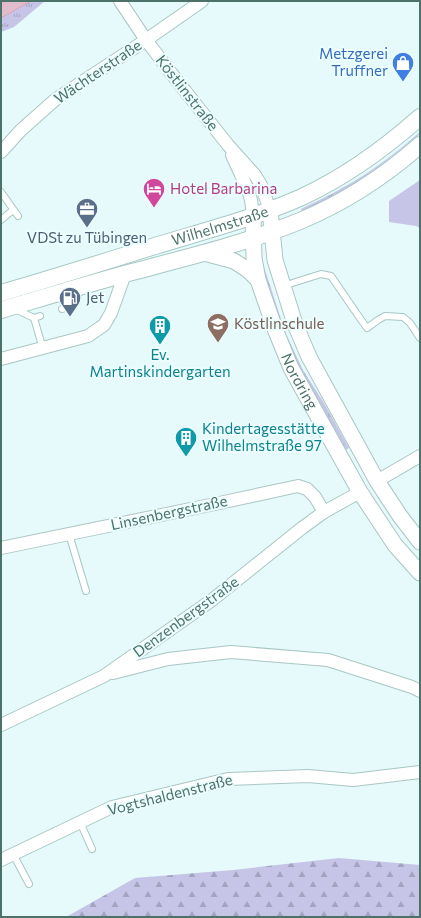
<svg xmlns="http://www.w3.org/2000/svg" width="421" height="918" font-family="Commissioner,sans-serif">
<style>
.grass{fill:url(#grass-tufts)}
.forest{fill:url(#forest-firs)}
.park{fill:#c6c5e7}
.water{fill:#e3bccc;stroke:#d4a3b7}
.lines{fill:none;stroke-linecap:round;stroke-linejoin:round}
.service-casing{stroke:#a8c7c3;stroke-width:8}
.minor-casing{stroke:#a8c7c3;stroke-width:14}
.tertiary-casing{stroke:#a8c7c3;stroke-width:17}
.secondary-casing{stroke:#a6c9c5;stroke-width:18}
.service{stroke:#fff;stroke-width:6}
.minor{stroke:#fff;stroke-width:12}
.tertiary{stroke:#fff;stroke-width:15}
.secondary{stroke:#fff;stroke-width:16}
.labels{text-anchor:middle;stroke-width:4;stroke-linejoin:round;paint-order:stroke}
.shop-label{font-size:15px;fill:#366cbe;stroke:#ecfdfe;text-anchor:end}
.street-label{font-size:15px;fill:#4c726a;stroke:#ecfdfe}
.hotel-label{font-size:15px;fill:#b23c85;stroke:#ecfdfe;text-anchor:start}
.service-label{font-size:15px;fill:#4e5e75;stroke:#ecfdfe}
.education-label{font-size:15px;fill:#785e54;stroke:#ecfdfe;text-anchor:start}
.culture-label{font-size:15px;fill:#0d838f;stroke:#ecfdfe}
</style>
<defs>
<pattern id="grass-tufts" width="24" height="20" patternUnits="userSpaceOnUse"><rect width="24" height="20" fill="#c6c5e7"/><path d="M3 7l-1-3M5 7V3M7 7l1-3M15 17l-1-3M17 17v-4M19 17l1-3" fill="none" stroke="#a3a4bf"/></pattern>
<pattern id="forest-firs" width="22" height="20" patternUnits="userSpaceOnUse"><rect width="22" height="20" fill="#c6c5e7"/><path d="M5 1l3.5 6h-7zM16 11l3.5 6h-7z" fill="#a3a4bf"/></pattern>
</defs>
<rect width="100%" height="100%" fill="#e6fafb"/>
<g class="grass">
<polygon points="31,1 45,1 14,27 1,32 1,18"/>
<path d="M420,132v2l-40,32 -36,25 -42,21 -1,-3c13,-7 28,-13 41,-21 28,-15 54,-35 78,-56z"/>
<polygon points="262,261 286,334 303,370 324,403 349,448 346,450 315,395 296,365 285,340 259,262"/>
</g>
<polygon class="forest" points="339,858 420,865 420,917 66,917 135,878 233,870"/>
<polygon class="park" points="420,180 420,228 416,226 389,222 389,201"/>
<polygon class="water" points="6,1 31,1 1,18 1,4"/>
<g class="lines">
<g class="service-casing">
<g id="service">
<polyline points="1,192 18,216"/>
<polyline points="1,220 13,210"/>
<polyline points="283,286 321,274 331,276 355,311"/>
<polyline points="15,309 34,318 40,316"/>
<polyline points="62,309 69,307 81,290"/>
<polyline points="357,314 367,328 378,320 385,316 403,317 410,323 420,338"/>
<polyline points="34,318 43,349"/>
<polyline points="69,534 86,591"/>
<polyline points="80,822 92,849"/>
<polyline points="13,854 29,884"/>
</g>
</g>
<g class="minor-casing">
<g id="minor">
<polyline points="120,1 146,40 182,87 228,145 255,175 261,185 270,210"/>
<polyline points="1,152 21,130 56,99 146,40 202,1"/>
<polyline points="232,155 248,190 251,200 253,216"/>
<polyline points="1,359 88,336 104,325 111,313 125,274"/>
<polyline points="377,481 420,456"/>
<polyline points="1,548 210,505 298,486 307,489 315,497 324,512"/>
<polyline points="113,673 168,659 231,652 328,660 412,687 420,691"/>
<polyline points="1,725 104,676 212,600 302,528 324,512 360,492"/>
<polyline points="1,860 112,807 228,779 308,776 353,780 420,772"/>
</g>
</g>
<g class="tertiary-casing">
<g id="tertiary">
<polyline points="270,210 275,260 295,324 309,357 377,481 400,516 420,542"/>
<path id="s1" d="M253,216l1,42 4,22 17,49 16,39 69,124 35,53 25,28"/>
<polyline points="204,253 234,261 248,270 258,280"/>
</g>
</g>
<g class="secondary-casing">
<g id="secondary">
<path id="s2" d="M1,293c52,-15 103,-31 154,-47 49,-15 100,-28 147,-49 43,-20 82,-48 118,-80"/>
<path d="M1,310c44,-13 87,-26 131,-38 57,-15 114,-29 168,-51 43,-18 85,-45 120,-76"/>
</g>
</g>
<use href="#service" class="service"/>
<use href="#minor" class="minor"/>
<use href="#tertiary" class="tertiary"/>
<use href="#secondary" class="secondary"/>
</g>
<defs>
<g id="shop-pin" transform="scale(1.15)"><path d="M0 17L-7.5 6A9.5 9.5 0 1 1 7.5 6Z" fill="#3f7fe0" stroke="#ecfdfe"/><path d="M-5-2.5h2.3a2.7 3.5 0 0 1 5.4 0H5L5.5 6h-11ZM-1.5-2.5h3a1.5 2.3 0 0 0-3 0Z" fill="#fff"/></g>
<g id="hotel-pin" transform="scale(1.15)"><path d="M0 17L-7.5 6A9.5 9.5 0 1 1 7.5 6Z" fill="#d1479c" stroke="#ecfdfe"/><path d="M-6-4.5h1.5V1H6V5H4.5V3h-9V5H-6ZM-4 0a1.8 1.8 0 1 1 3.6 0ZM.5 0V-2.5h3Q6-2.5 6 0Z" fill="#fff"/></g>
<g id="office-pin" transform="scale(1.15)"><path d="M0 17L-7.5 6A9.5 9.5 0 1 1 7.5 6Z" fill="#5c6f8a" stroke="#ecfdfe"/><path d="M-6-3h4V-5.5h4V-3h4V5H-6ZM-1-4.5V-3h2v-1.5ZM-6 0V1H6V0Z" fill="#fff"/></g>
<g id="fuel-pin" transform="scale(1.15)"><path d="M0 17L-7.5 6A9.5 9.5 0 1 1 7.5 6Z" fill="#5c6f8a" stroke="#ecfdfe"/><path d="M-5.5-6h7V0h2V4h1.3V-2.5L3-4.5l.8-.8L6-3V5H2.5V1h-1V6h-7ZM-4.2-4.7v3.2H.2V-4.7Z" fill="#fff"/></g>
<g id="school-pin" transform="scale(1.15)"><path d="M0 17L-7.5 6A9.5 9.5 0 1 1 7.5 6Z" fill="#8d6e63" stroke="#ecfdfe"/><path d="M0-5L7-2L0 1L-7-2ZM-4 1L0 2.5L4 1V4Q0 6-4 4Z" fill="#fff"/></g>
<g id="building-pin" transform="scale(1.15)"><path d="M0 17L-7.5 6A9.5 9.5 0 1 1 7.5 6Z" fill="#0f9aa8" stroke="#ecfdfe"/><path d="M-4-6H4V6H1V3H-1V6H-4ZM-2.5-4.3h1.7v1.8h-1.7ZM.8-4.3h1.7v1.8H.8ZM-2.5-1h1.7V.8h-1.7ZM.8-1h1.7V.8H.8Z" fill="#fff"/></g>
</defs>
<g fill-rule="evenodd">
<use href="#shop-pin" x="403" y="63"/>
<use href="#hotel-pin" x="154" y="189"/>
<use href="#office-pin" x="87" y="209"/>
<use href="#fuel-pin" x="70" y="298"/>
<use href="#school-pin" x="218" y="324"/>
<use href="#building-pin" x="160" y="326"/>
<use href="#building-pin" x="186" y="438"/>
</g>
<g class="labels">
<g class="shop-label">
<text x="388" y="59">Metzgerei<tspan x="388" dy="17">Truffner</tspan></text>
</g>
<g class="street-label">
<text transform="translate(98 72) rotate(-34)" y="5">Wächterstraße</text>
<text transform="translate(187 93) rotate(52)" y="5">Köstlinstraße</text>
<text dy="5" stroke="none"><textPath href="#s2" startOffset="229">Wilhelmstraße</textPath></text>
<text dy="5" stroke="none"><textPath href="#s1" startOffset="174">Nordring</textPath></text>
<text transform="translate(169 513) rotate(-12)" y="5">Linsenbergstraße</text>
<text transform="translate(186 617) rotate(-36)" y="5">Denzenbergstraße</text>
<text transform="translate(170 795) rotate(-14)" y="5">Vogtshaldenstraße</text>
</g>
<g class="hotel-label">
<text x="170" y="194">Hotel Barbarina</text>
</g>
<g class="service-label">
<text x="87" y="243">VDSt zu Tübingen</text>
<text x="86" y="303" text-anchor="start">Jet</text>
</g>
<g class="education-label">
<text x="234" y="329">Köstlinschule</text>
</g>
<g class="culture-label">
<text x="160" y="360">Ev.<tspan x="160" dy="17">Martinskindergarten</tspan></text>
<text x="202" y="434" text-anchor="start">Kindertagesstätte<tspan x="202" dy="17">Wilhelmstraße 97</tspan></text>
</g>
</g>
<rect width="421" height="918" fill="none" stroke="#4c726a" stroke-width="4"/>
</svg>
